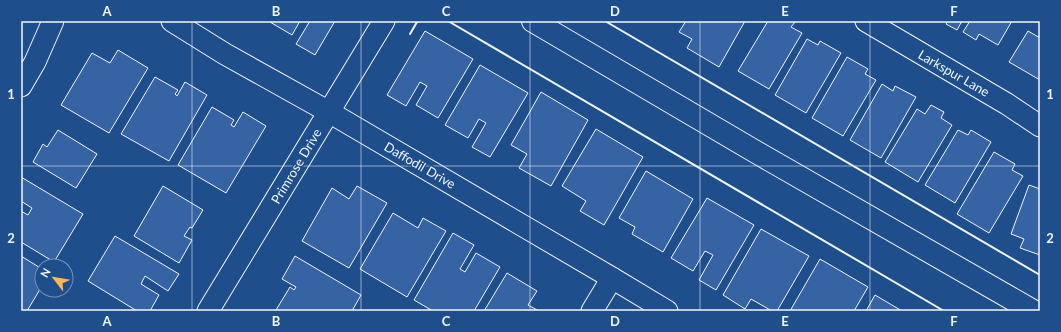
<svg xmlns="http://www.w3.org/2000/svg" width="1061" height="332" font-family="Lato,sans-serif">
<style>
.building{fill:#3563a3;stroke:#f2f6ff}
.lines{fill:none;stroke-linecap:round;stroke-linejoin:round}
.street-casing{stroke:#f2f6ff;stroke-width:23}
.secondary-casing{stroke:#f2f6ff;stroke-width:24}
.street{stroke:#1f4e8c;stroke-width:21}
.secondary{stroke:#1f4e8c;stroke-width:22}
.wall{stroke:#f2f6ff;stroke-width:2}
.grid{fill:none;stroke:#f2f6ff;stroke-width:1;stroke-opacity:0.55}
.labels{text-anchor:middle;stroke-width:3;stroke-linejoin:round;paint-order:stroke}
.street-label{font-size:13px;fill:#f2f6ff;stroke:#1f4e8c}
.neatline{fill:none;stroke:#f2f6ff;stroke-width:1.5}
.grid-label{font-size:13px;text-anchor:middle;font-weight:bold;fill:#f2f6ff}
</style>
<rect width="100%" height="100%" fill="#1f4e8c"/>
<g class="building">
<polygon points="270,21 300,21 292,35 270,22"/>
<polygon points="310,21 335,21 315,55 296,44"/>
<polygon points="686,21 745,21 719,67 687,48 692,39 679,32"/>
<polygon points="768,21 793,21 795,22 791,27 802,33 769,89 738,71"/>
<polygon points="948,21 962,21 957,30 946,24"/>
<polygon points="970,21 1012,21 998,45 979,34 976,40 963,32"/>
<polygon points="425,31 473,59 438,118 416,105 427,86 420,82 406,106 387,95"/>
<polygon points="1028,31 1040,38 1040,80 1009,62"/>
<polygon points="807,39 818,45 820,41 841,53 806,113 775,95"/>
<polygon points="118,50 148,68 109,133 61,105 92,53 110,63"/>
<polygon points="847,57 868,69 865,74 876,80 843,136 812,118"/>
<polygon points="480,65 528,93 490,157 472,147 486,123 479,119 468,138 445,125"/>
<polygon points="155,77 178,90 175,94 177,96 185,82 207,95 169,161 121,134"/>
<polygon points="882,84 893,91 895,86 916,97 881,158 850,140"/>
<polygon points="541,92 588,120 551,186 519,168 527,154 511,145"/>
<polygon points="931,105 944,112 941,118 952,125 918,182 885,162 917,109 925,114"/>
<polygon points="212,107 234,120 231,125 234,127 243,112 266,126 226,193 178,165"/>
<polygon points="596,129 643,157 604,225 580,211 586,201 562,186"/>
<polygon points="58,130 97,154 76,188 33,162 43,144 47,147"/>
<polygon points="958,130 968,135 971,130 991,142 955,203 925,185"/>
<polygon points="994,152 1015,164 1012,170 1023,176 989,233 957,214"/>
<polygon points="646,171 693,199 663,252 632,234 635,227 619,218"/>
<polygon points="21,177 83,214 54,262 21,242 21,211 28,215 32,208 21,201"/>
<polygon points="1029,185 1040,189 1040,255 1020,248 1024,239 1011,234"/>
<polygon points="163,186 203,210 192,228 190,227 184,236 192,240 179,263 134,236"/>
<polygon points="357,186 387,203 349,268 302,241 332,188 349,199"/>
<polygon points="707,198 754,225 716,290 699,280 713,255 705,251 693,271 671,258"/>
<polygon points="393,213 418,228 423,218 446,231 407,297 360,269"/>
<polygon points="761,229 809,256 777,311 772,311 751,299 745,309 723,295"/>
<polygon points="453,233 474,245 460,269 465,272 476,253 500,267 474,311 433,311 414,300"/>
<polygon points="115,236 179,274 168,291 145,276 141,284 159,295 150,311 137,311 88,281"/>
<polygon points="21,256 42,269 42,286 27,311 21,311"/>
<polygon points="295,256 361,295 352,311 278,311 276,310 290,287 294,290 296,287 282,279"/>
<polygon points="820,259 868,287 854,311 790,311"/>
<polygon points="507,273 537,291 528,305 539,311 484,311"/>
<polygon points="875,295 902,311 866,311"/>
</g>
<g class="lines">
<g class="street-casing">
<g id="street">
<polyline points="172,21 225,54 329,112 612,278 667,311"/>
<polyline points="866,21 1007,104 1040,126"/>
<polyline points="21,86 35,62 53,21"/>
<polyline points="208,311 384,21"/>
<polyline points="592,311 612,278"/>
</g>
</g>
<g class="secondary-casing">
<polyline id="secondary" points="533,21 756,152 1033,311"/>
</g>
<use href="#street" class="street"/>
<use href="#secondary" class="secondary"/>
<g class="wall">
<polyline points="448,21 944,311"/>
<polyline points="605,21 1040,275"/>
<polyline points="410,34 417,22 420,21"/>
</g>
</g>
<path class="grid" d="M192,21v290M361,21v290M530,21v290M700,21v290M870,21v290M21,166h1019"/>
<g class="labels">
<g class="street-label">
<text transform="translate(954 73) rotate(30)" y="5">Larkspur Lane</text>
<text transform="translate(420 165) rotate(30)" y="5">Daffodil Drive</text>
<text transform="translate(296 166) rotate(-59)" y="5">Primrose Drive</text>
</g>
</g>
<rect width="1061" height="332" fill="none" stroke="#1f4e8c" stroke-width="44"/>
<g transform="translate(54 278) rotate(301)"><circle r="19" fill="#1f4e8c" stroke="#7391ba"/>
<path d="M0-3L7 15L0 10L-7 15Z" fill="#ffb74d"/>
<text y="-6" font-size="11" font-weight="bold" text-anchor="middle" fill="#f2f6ff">N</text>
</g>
<rect x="22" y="22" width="1017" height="288" class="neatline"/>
<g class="grid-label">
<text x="107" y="16">A</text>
<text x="276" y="16">B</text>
<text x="446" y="16">C</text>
<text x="615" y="16">D</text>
<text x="785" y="16">E</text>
<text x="954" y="16">F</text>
<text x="11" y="99">1</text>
<text x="1050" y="99">1</text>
<text x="11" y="243">2</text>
<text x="1050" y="243">2</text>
<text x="107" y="326">A</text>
<text x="276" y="326">B</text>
<text x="446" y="326">C</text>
<text x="615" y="326">D</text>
<text x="785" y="326">E</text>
<text x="954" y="326">F</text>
</g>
</svg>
